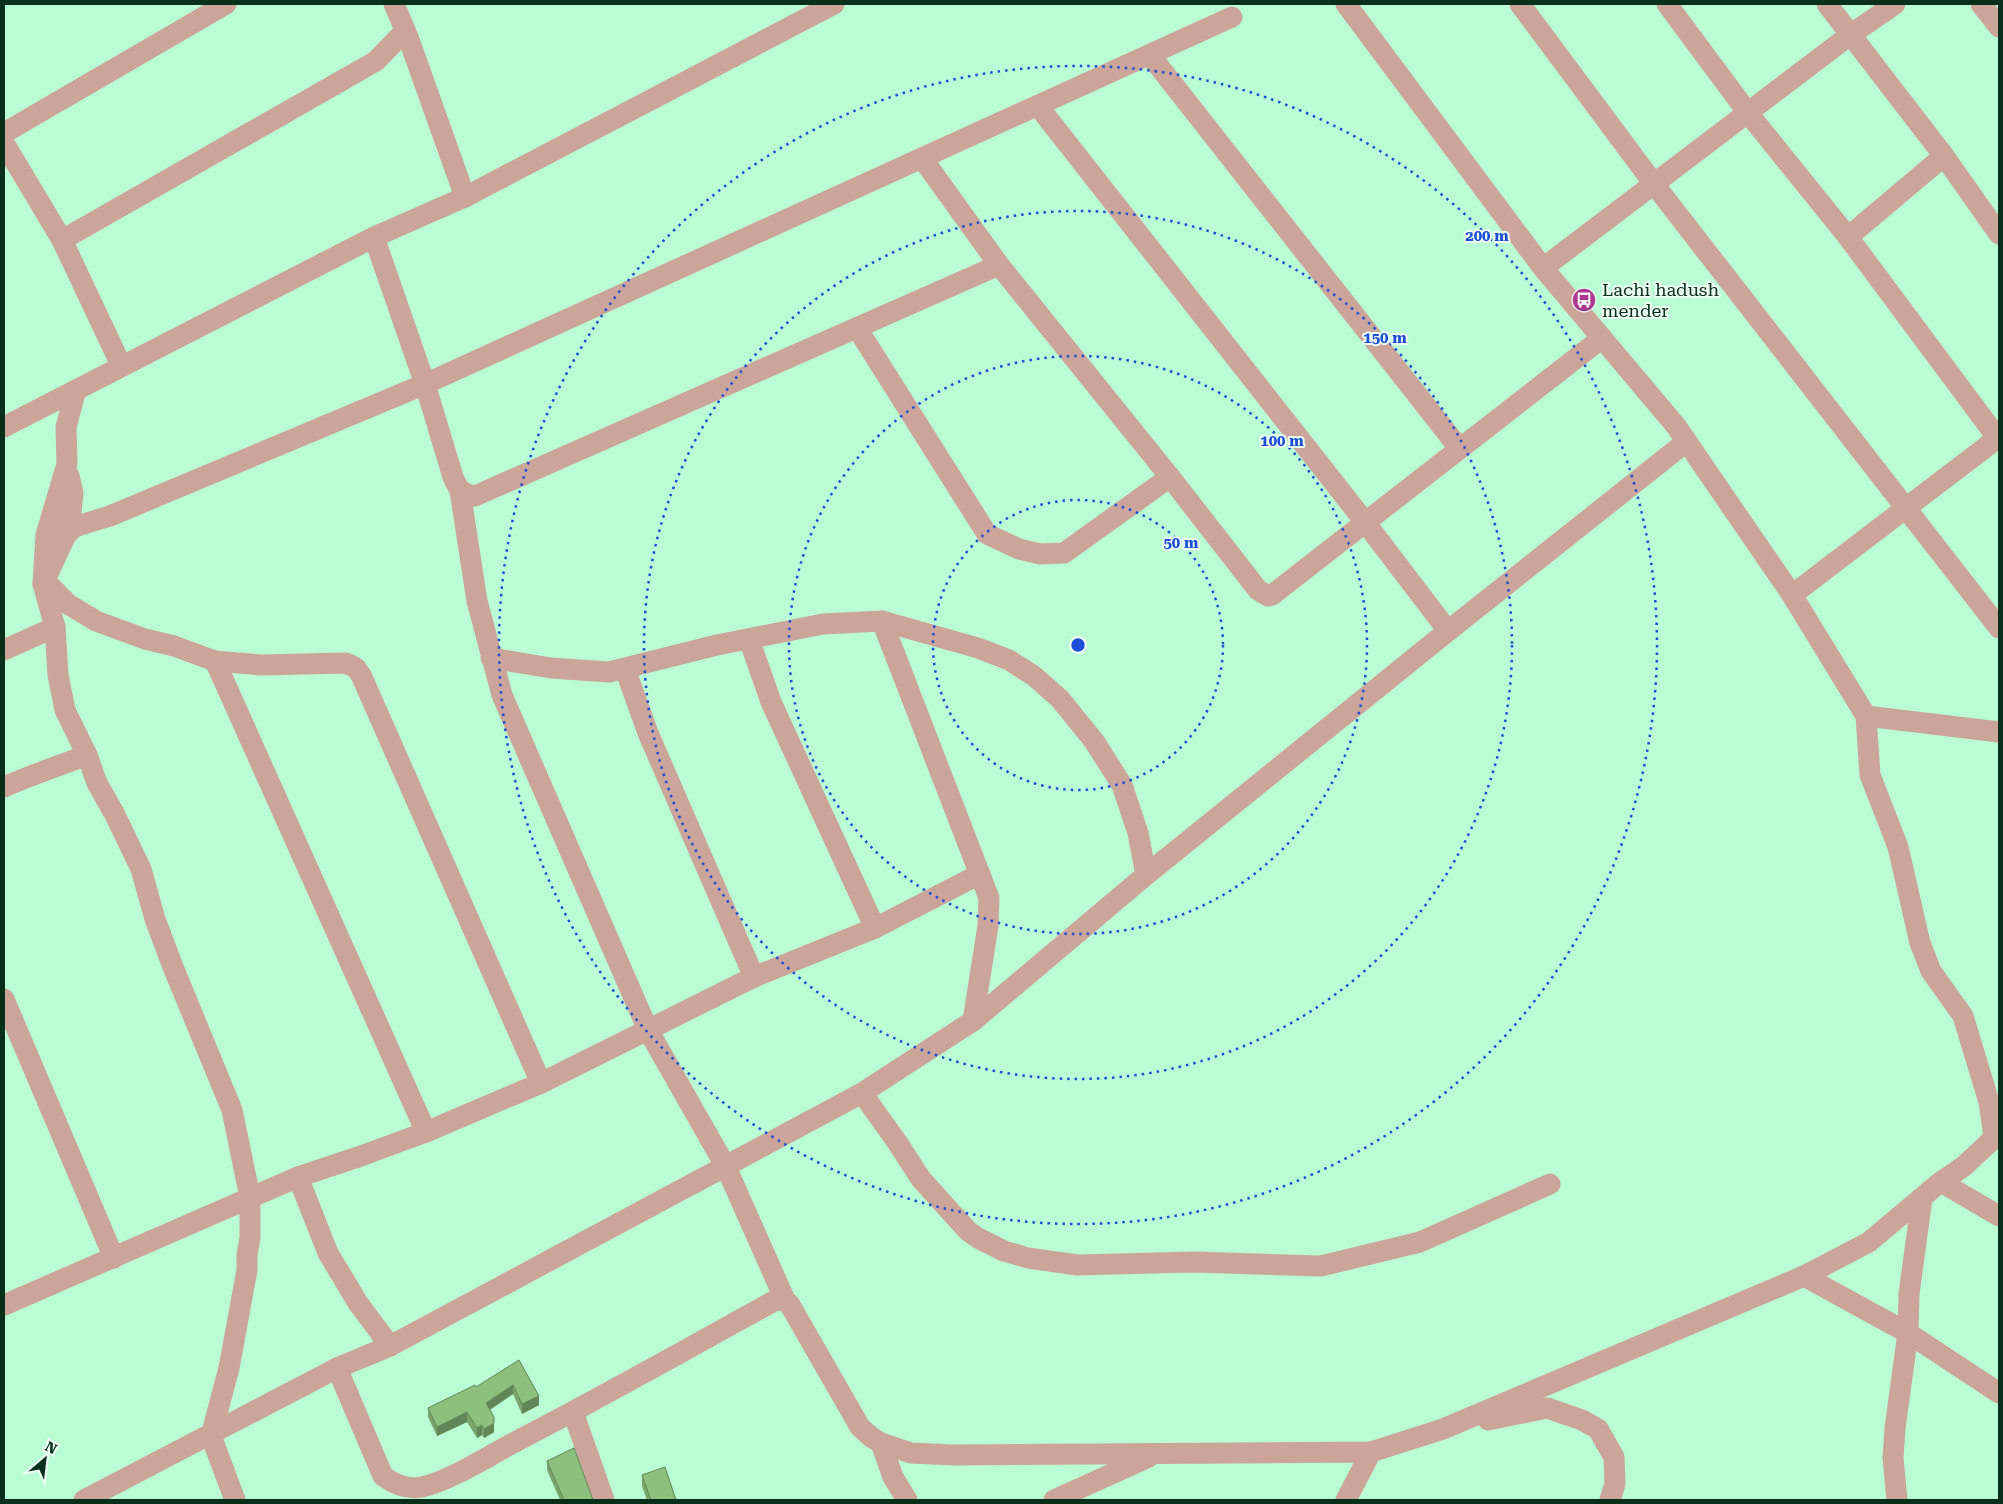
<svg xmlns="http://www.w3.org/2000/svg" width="2003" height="1504" font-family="'Roboto Serif',serif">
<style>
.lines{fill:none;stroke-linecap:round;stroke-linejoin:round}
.minor{stroke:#cba599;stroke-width:21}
.wall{fill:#79a56c}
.shaded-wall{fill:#638658}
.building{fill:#8dc07d;stroke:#638658}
.ring{fill:none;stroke:#1d4ed8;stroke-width:2.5;stroke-dasharray:2.5 5}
.labels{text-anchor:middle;stroke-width:4;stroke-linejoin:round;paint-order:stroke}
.poi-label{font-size:18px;fill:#082e1c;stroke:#edfdf2;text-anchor:start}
.centre{fill:#1d4ed8;stroke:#edfdf2;stroke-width:2.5}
.ring-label{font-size:15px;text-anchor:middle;font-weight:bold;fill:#1d4ed8;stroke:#edfdf2;stroke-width:4;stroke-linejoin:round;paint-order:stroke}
</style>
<rect width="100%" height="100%" fill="#bafdd5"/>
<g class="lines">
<g class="minor">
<polyline points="394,4 408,37 465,197"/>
<polyline points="1520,4 1654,184 1999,628"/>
<polyline points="1667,4 1748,113 1848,237 1999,440"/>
<polyline points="1827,4 1944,156 1999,234"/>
<polyline points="1981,4 1999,27"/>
<polyline points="1150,55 1459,448"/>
<polyline points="1038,106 1365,522 1448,631"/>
<polyline points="4,133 226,4"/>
<polyline points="4,143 62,240 121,365"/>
<polyline points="922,158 999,265 1170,477 1258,590 1268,596 1272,595 1602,338"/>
<path d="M374,237l51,147 28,93c5,12 9,17 22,19l524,-231"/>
<polyline points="1848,237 1944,156"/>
<polyline points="62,240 376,61 405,31"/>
<polyline points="1543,268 1850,35 1895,4"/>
<polyline points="857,328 987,534 1019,549 1040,554 1064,553 1170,477"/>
<polyline points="4,427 374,237 465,197 834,4"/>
<polyline points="460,491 477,601 502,695 648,1030 726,1167 785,1300 790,1305 860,1427 871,1437 881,1443 911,1453 954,1455 1371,1452 1443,1429 1804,1276 1869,1242 1938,1184 1964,1166 1992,1140 1994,1137 1989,1102 1963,1016 1931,971 1920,943 1898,847 1870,775 1866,716 1792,595 1676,426 1543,268 1346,4"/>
<polyline points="69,532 73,493 69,476"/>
<polyline points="45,581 68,604 96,621 145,639 174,646 215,661 261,665 346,663 356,668 361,675 541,1083"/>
<polyline points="43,584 66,535 74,527 110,516 425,384 1232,17"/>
<polyline points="1792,595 1999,437"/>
<polyline points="882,621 989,898 988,926 973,1021"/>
<polyline points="749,639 771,702 875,928"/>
<polyline points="4,650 55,627"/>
<polyline points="491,658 551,668 609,672 717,645 823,624 882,621 978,648 1009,660 1034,676 1060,699 1094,741 1122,785 1138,833 1146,875"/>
<polyline points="215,661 426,1132"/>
<polyline points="625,669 648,733 754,977"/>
<polyline points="1866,716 1999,732"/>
<polyline points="87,755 97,783 115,815 141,869 155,919 173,967 232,1110 250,1197 250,1238 247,1255 247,1270 229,1368 211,1436 235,1500"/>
<path d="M4,787c27,-12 55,-21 83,-32l-22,-45 -7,-35 -3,-48 -12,-43 3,-49 21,-71 -1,-37 10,-37"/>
<polyline points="4,999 114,1258"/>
<polyline points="862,1093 897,1142 921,1179 968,1231 978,1238 1004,1251 1028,1258 1077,1265 1194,1262 1321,1266 1420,1242 1550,1184"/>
<polyline points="298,1177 328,1253 358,1303 390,1346"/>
<polyline points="1941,1182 1999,1216"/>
<polyline points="1804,1276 1908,1333 1999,1393"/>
<polyline points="4,1305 298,1177 361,1156 426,1132 541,1083 754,977 875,928 980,874"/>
<path d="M337,1368l46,108c11,8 24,14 39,11 30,-7 68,-32 95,-46 87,-45 172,-93 257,-140l11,-1"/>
<polyline points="573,1412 604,1500"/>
<polyline points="1488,1420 1547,1408 1582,1420 1598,1429 1614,1457 1615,1484 1610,1500"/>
<polyline points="881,1443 893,1477 907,1500"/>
<polyline points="84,1500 337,1368 390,1346 862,1093 973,1021 1146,875 1448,631 1686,442"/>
<polyline points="1054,1500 1149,1457"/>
<polyline points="1346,1500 1371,1452"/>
<polyline points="1897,1500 1893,1458 1895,1428 1908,1333 1909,1294 1922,1198"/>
</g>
</g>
<g class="wall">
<polygon points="519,1360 539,1405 522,1414 513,1394 490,1410 494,1432 484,1438 482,1435 477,1438 467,1422 437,1436 428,1417 428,1408 476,1387"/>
<polygon points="547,1461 593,1500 560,1500 547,1470"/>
<polygon points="642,1475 676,1500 647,1500 642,1486"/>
</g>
<g class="shaded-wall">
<polygon points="513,1385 513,1394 486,1412 486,1403"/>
<polygon points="539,1396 539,1405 522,1414 522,1404"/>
<polygon points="467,1412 467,1422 437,1436 437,1427"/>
<polygon points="494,1423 494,1432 484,1438 484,1429"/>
<polygon points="482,1425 482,1435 477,1438 477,1428"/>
</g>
<g class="building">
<polygon points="519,1360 539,1396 522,1404 513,1385 486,1403 494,1417 494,1423 484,1429 482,1425 477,1428 467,1412 437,1427 428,1408 475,1385 476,1387"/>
<polygon points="574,1448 593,1500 564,1500 547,1461"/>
<polygon points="665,1467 676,1500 651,1500 642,1475"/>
</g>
<g class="ring">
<circle cx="1078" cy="645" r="145"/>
<circle cx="1078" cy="645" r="289"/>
<circle cx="1078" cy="645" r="434"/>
<circle cx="1078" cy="645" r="579"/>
</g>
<defs>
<g id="bus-disc" transform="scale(1.25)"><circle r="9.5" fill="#ac3891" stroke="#edfdf2"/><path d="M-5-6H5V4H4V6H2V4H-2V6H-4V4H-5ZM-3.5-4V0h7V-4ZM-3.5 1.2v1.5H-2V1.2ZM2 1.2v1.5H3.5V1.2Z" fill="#fff"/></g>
</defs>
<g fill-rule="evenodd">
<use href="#bus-disc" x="1584" y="300"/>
</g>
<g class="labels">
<g class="poi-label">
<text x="1602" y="296">Lachi hadush<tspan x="1602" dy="21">mender</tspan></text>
</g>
</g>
<circle cx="1078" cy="645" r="8" class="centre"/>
<g class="ring-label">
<text x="1487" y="241">200 m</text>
<text x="1385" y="343">150 m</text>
<text x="1282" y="446">100 m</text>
<text x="1181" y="548">50 m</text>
</g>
<rect width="2003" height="1504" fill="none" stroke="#082e1c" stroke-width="10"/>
<g transform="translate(45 1459) rotate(28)" stroke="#edfdf2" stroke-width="4" paint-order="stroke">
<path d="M0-4L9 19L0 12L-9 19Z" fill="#082e1c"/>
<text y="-8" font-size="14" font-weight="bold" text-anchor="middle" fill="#082e1c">N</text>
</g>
</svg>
